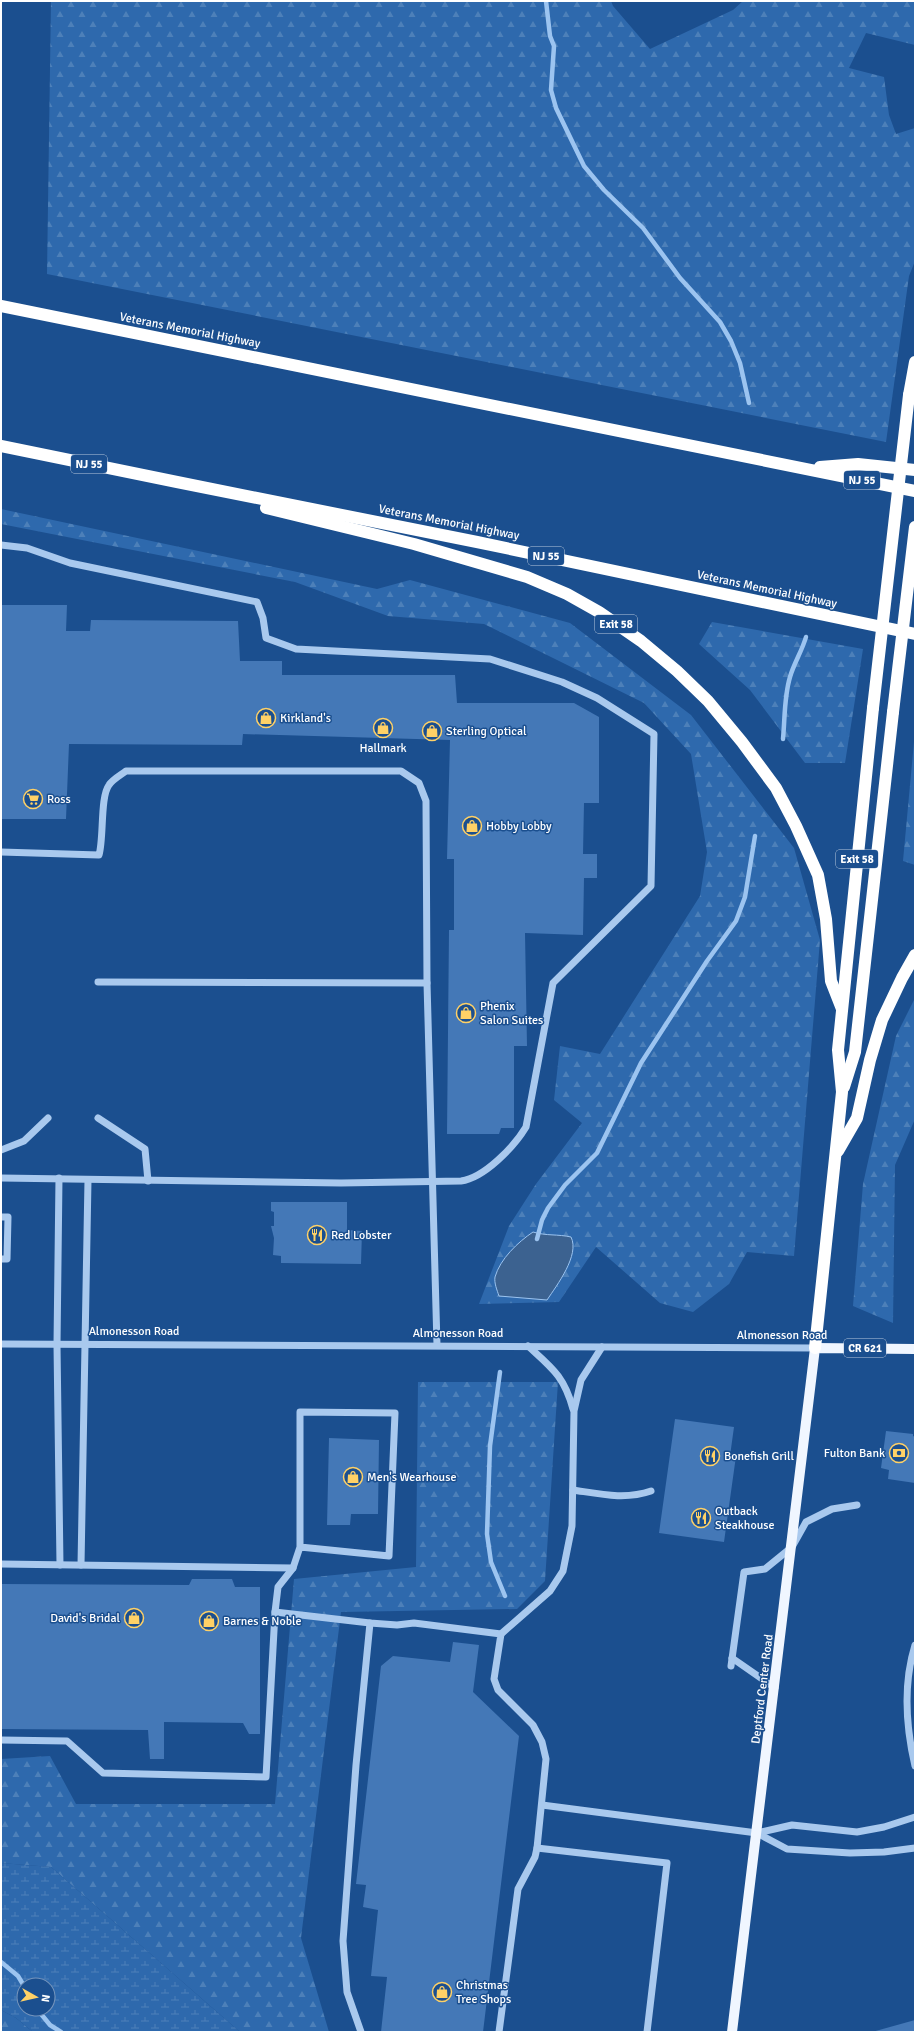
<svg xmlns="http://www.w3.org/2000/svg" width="916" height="2033" font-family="Signika,sans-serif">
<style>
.forest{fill:url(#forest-firs)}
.wetland{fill:url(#wetland-marsh);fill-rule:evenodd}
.water{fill:#3c6290;stroke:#9cc4f0}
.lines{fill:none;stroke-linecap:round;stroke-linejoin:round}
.stream{stroke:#9cc4f0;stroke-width:4.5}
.building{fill:#4478b7}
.minor{stroke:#a9c9ee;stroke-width:7}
.major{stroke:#f0f6ff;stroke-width:10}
.highway{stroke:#fff;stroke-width:12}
.highway-bridge{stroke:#fff;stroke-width:12}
.labels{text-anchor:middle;stroke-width:3;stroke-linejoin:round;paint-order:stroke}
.shield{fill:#1b4f8f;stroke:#bbcadd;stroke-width:1}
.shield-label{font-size:11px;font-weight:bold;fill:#fff}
.street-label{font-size:12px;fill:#fff;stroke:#1b4f8f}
.poi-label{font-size:12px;fill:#fff;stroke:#1b4f8f;text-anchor:start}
</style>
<defs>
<pattern id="forest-firs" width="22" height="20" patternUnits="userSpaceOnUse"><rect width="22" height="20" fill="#2e69ad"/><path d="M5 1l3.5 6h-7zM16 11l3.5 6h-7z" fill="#4d80b9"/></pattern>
<pattern id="wetland-marsh" width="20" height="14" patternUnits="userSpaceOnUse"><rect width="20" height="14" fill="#2e69ad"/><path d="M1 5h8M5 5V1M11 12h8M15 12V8" fill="none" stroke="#4d80b9"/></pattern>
</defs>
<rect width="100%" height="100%" fill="#1b4f8f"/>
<g class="forest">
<polygon points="51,1 611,1 613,6 650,49 733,10 743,1 915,1 915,45 866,33 849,68 884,77 889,115 896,134 915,128 915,261 909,276 886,442 47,274"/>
<polygon points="1,509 377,589 410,580 570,623 691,715 794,848 820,940 794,1256 747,1252 729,1284 693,1312 660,1303 596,1247 559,1302 479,1304 509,1226 536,1184 582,1123 554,1100 560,1046 600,1054 700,896 707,852 691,754 644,703 484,624 388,616 295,582 1,524"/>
<polygon points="712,622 863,649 845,763 805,763 750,690 699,644"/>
<polygon points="915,731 915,865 903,861"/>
<polygon points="915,998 915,1119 895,1165 893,1323 853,1306 863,1184 896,1036"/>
<polygon points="418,1382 558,1382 545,1581 517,1609 341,1612 301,1938 329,2032 240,2032 51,1867 1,1863 1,1759 50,1756 76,1804 275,1804 294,1579 416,1567"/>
<polygon points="1,2010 16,2018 33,2032 1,2032"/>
</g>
<path class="wetland" d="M1,1863l50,4 189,165h-207l-17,-14 -15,-8zM24,1985h24v24h-24z"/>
<path class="water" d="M533,1232c13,4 25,2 38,5 9,18 -14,48 -24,63l-48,-4c-2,-6 -5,-13 -4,-19 5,-18 23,-35 38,-45z"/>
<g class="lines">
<g class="stream">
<polyline points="546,1 550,36 554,46 551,90 556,108 584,166 604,190 643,228 680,278 720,322 731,341 740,363 749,403"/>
<path d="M783,739c2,-21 1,-42 7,-62 4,-14 12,-26 16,-40"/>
<polyline points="537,1239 542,1220 548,1208 565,1185 597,1153 641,1063 707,961 736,921 745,897 755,836"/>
<polyline points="500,1372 490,1446 487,1534 491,1562 505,1596"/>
<polyline points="1,1962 18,1976 24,1986"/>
<polyline points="37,2009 50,2025 61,2032"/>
</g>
</g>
<g class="building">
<polygon points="1,605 67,605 66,631 90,631 91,620 238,621 240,661 282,661 282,675 455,675 457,703 574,703 599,717 599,803 584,803 583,854 597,854 597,878 584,878 583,935 525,933 527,1046 514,1046 514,1128 501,1128 499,1134 447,1134 449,930 454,930 454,859 447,859 450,740 243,734 242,745 69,744 66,819 1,819"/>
<polygon points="271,1202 347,1202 347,1230 362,1231 361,1264 281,1263 281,1256 273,1255 274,1238 271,1226 274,1226 274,1212 271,1211"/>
<polygon points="675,1419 734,1427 730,1456 736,1456 724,1542 659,1533"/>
<polygon points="886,1431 913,1434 913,1436 915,1437 915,1483 888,1479 889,1470 881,1468"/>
<polygon points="329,1438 379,1440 378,1514 351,1514 350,1525 327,1525"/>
<polygon points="192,1579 232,1579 235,1587 260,1587 260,1734 249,1734 243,1723 164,1722 164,1759 150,1759 148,1730 1,1729 1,1584 189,1585"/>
<polygon points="453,1642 479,1645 473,1692 519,1736 483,2032 381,2032 387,1977 371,1976 378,1910 363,1907 366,1885 356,1884 381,1666 393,1656 450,1662"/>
<polygon points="915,2020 915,2032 872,2032"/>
</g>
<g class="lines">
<g class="minor">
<path d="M1,545l26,3 43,15 187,39 6,16 3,20 30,11 194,10 72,23 35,16 57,36 -3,152 -98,97 -27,144c-12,20 -42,51 -65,54l-120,2 -340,-5"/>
<path d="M1,852l98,3c5,-17 1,-58 10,-70 4,-6 12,-10 17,-14h275l18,12 7,18 1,182 10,362"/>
<polyline points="98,982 427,983"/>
<polyline points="98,1118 145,1149 148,1181"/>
<polyline points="1,1150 24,1141 48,1118"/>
<polyline points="59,1178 57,1345 60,1565"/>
<polyline points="1,1217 8,1217 7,1259 1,1259"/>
<polyline points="1,1344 815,1348"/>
<path d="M528,1346c24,22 36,30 45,63"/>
<path d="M573,1490c27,4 52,10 78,1"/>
<polyline points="300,1547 389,1556 395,1413 300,1412 300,1547 293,1568 278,1587 275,1612 370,1623 397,1625 414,1623 501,1634 494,1679 498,1690 533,1725 542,1742 546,1759 537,1848 535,1857 518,1889 499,2032"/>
<polyline points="1,1564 293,1568"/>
<polyline points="81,1565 88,1180"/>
<polyline points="501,1634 550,1591 563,1571 572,1526 574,1411 581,1380 602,1347"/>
<path d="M915,1645c-12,39 -9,82 0,121"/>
<polyline points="732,1658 775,1688"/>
<polyline points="731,1666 744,1572 765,1569 792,1547 806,1522 832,1509 857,1505"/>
<polyline points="1,1740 67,1741 103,1773 266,1777 275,1612"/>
<polyline points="542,1805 757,1833 792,1825 857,1832 884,1827 915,1817"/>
<polyline points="757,1833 787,1849 850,1853 884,1852 915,1848"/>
<polyline points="537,1848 667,1863 647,2032"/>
<polyline points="361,2032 347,1992 343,1941 356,1765 370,1623"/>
</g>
<polyline class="major" points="732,2032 815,1348 915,1349"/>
<g class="highway">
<polyline points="1,306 915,491"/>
<polyline points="909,395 915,362"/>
<polyline points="1,446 177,482 477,542 915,634"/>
<polyline points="820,467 858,464 915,470"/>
<polyline points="266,508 414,544 527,577 567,594 599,612 641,641 677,671 708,701 742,742 776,788 796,826 818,875 826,919 831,981 842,1009"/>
<polyline points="844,1087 855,1052 893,712"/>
<polyline points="838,1151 857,1118 870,1060 882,1020 902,978 915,955"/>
<polyline points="815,1348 842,1092 838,1050 873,708"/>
</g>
<g class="highway-bridge">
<polyline points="873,708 909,395"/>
<polyline points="893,712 915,527"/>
</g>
</g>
<defs>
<g id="shop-ring" transform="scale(1)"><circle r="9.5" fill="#1b4f8f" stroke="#ffd166" stroke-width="1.5"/><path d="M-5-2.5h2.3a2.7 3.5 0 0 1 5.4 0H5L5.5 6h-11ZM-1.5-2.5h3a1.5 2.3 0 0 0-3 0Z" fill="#ffd166"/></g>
<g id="supermarket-ring" transform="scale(1)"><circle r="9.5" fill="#1b4f8f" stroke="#ffd166" stroke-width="1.5"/><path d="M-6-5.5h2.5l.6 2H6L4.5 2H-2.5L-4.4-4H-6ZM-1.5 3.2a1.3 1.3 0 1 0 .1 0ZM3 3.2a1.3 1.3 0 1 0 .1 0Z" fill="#ffd166"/></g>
<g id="restaurant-ring" transform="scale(1)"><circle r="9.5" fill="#1b4f8f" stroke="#ffd166" stroke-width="1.5"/><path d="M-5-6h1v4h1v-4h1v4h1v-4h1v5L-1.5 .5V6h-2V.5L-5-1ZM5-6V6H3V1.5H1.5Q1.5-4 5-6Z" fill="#ffd166"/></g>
<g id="bank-ring" transform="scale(1)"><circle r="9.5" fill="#1b4f8f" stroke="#ffd166" stroke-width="1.5"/><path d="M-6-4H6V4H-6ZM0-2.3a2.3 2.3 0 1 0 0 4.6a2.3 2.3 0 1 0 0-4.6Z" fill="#ffd166"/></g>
</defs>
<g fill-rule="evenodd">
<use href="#shop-ring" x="266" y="718"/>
<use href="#shop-ring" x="383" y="728"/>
<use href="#shop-ring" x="432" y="731"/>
<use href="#supermarket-ring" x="33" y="799"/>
<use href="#shop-ring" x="472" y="826"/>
<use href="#shop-ring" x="466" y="1013"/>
<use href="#restaurant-ring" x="317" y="1235"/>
<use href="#bank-ring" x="899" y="1453"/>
<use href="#restaurant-ring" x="710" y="1456"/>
<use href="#shop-ring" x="353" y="1477"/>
<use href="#restaurant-ring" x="701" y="1518"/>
<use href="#shop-ring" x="134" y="1618"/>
<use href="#shop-ring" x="209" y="1621"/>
<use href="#shop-ring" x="442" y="1992"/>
</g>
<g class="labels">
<g class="shield">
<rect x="71" y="455" width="36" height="18" rx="3"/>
<rect x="844" y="471" width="36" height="18" rx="3"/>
<rect x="528" y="547" width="36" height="18" rx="3"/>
<rect x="595" y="615" width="42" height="18" rx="3"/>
<rect x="836" y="850" width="42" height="18" rx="3"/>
<rect x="844" y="1339" width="42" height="18" rx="3"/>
</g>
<g class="shield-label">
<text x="89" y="468">NJ 55</text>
<text x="862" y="484">NJ 55</text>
<text x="546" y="560">NJ 55</text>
<text x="616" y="628">Exit 58</text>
<text x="857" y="863">Exit 58</text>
<text x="865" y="1352">CR 621</text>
</g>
<g class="street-label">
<text transform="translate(190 330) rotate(11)" y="4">Veterans Memorial Highway</text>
<text transform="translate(449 522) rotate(11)" y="4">Veterans Memorial Highway</text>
<text transform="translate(767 589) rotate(12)" y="4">Veterans Memorial Highway</text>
<text x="134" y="1335">Almonesson Road</text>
<text x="458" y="1337">Almonesson Road</text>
<text x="782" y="1339">Almonesson Road</text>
<text transform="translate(762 1689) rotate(-83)" y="4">Deptford Center Road</text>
</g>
<g class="poi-label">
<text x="280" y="722">Kirkland's</text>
<text x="446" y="735">Sterling Optical</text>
<text x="383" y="752" text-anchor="middle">Hallmark</text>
<text x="47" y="803">Ross</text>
<text x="486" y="830">Hobby Lobby</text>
<text x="480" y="1010">Phenix<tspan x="480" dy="14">Salon Suites</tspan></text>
<text x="331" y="1239">Red Lobster</text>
<text x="885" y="1457" text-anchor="end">Fulton Bank</text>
<text x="724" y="1460">Bonefish Grill</text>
<text x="367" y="1481">Men's Wearhouse</text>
<text x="715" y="1515">Outback<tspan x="715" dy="14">Steakhouse</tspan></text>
<text x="120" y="1622" text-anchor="end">David's Bridal</text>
<text x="223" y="1625">Barnes &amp; Noble</text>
<text x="456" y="1989">Christmas<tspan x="456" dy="14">Tree Shops</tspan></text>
</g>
</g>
<rect width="916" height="2033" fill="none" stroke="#ffffff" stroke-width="4"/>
<g transform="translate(36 1997) rotate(98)"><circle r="19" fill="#1b4f8f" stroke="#7695bc"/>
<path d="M0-3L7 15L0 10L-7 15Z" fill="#ffd166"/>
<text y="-6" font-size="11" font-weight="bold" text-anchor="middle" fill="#ffffff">N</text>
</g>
</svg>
